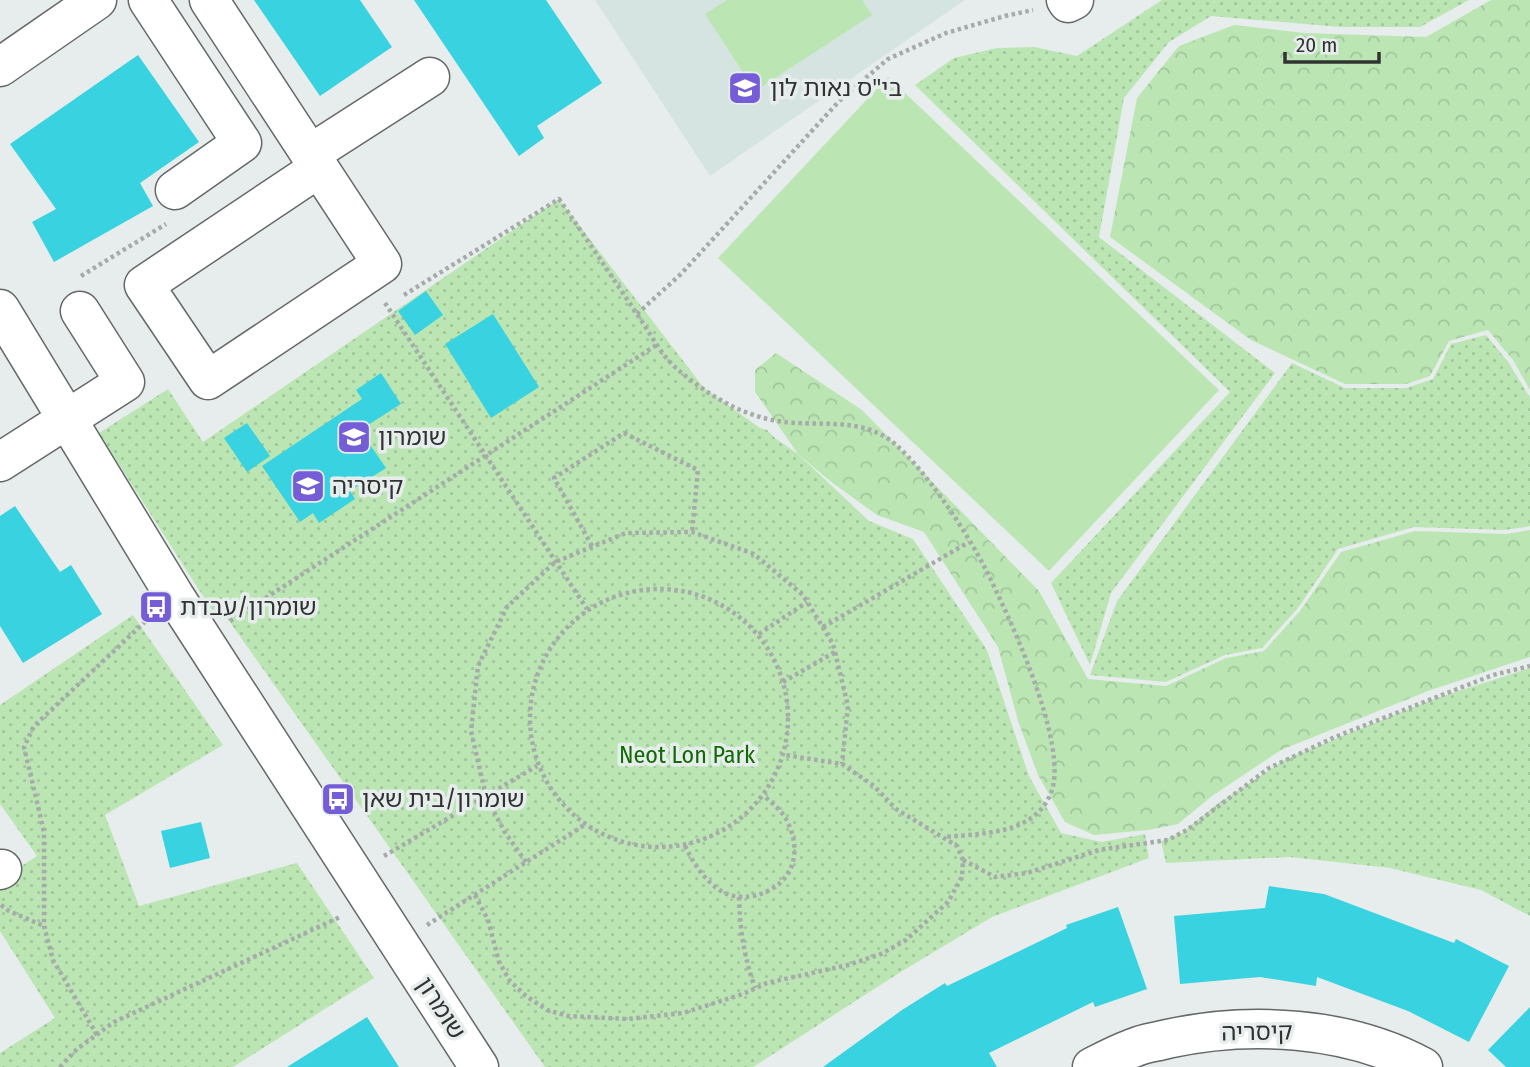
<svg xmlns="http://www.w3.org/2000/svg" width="1530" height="1067" font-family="'Fira Sans Condensed','Noto Sans Hebrew',sans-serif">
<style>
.built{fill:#d5e4e1}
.grass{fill:url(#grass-dots)}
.forest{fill:url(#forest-crowns)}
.garden{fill:#bbe6b4}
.building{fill:#39d2e0}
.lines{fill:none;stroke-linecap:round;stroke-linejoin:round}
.minor-casing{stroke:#646968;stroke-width:41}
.path{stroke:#a6abaa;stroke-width:4.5;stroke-dasharray:3.5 3.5;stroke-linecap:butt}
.minor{stroke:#fff;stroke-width:38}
.labels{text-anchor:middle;stroke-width:7;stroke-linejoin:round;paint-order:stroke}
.poi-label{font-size:24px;fill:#313332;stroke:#e7edec;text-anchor:start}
.park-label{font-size:24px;fill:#106b00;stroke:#e7edec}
.street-label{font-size:24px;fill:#313332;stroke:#e7edec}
</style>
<defs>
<pattern id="grass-dots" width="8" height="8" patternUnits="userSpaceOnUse" patternTransform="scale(1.75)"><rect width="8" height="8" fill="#bbe6b4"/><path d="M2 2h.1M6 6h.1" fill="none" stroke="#a1c69b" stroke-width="1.8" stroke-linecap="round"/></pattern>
<pattern id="forest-crowns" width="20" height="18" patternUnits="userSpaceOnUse" patternTransform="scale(1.75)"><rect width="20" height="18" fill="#bbe6b4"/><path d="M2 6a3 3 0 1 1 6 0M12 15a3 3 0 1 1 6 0" fill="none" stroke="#a1c69b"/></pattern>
</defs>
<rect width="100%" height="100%" fill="#e7edec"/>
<polygon class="built" points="595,0 965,0 710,176"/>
<g class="grass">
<polygon points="1162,0 1469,0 1420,27 1341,27 1211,16 1169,42 1124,98 1099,237 1275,373 1111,593 1090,665 1051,583 1230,392 915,85 954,58 997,48 1034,47 1077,56"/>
<polygon points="559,199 704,388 760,428 767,430 775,438 798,454 869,521 913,539 987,650 1029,776 1061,833 1101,842 1145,834 1149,858 992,917 899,973 753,1067 545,1067 222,611 215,615 99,433 168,389 203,442"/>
<polygon points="1486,335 1509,363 1530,398 1530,526 1505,530 1414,527 1338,549 1298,608 1262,648 1225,655 1166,682 1090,675 1117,601 1292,363 1345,388 1406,388 1433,379 1451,344"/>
<polygon points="133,615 223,745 105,815 139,906 297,863 374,978 233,1067 0,1067 0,1053 55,1018 0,931 0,880 37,856 0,804 0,705"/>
<polygon points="1530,668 1530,916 1481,890 1390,868 1290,857 1166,863 1161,841 1182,833 1217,804 1286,759 1431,700"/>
</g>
<g class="forest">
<polygon points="1491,0 1530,0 1530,390 1513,360 1488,330 1449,341 1430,376 1406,384 1345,384 1251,340 1110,237 1137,98 1179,46 1234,25 1304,33 1426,37"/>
<polygon points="776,353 862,410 1039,591 1088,679 1166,686 1226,658 1264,651 1300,611 1341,552 1415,531 1506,534 1530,530 1530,657 1428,691 1281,750 1212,796 1178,824 1148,830 1094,835 1065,822 1038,775 1018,721 998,647 924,532 877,515 830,481 798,454 755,392 755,370"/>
</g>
<g class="garden">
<polygon points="727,0 862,0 872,15 755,91 705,14"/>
<polygon points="888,77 1219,390 1049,571 718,258"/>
</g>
<g class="building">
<polygon points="254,0 360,0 392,47 320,96"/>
<polygon points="414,0 546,0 602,83 537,126 544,138 519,156"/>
<polygon points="138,55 199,142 140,183 153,206 54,262 32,222 56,209 10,144"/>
<polygon points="426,291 443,315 415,335 398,311"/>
<polygon points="493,314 539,387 491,418 445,344"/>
<polygon points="381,373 401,404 360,430 386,468 350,491 355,499 319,523 313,513 300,522 262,466 362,399 356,390"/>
<polygon points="247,423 270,456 247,472 224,438"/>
<polygon points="15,506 60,572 71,565 102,614 23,663 0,626 0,516"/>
<polygon points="201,822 210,858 170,868 161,831"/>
<polygon points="1269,886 1324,894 1454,943 1456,939 1509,966 1469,1042 1408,1011 1317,977 1316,986 1260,977 1180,984 1174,916 1265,908"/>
<polygon points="1118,907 1147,989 1095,1007 1093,1002 989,1053 997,1067 823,1067 902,1010 945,983 947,986 1067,928 1066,925"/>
<polygon points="1530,1007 1530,1067 1506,1067 1488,1050"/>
<polygon points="367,1017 399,1067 287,1067"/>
</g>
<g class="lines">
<g class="minor-casing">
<g id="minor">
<polyline points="148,0 242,143 175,190"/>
<path d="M209,0c58,88 116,176 173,264l-174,116 -64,-95 175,-117"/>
<polyline points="1066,0 1068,3 1074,0"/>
<polyline points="0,67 97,0"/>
<polyline points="310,154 430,77"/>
<polyline points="0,309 174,595 479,1067"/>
<polyline points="0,462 125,382 80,311"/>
<polyline points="0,870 2,869"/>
<path d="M1092,1067c14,-7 29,-15 44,-20 9,-4 21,-5 31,-8 83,-18 180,-13 256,28"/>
</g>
</g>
<g class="path">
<polyline points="81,276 166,224"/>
<path d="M404,295l155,-96c27,39 53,78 80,118 11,16 22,38 37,51 25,22 59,44 92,51 43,11 91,-6 127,25 32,28 71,87 90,124 23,46 85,177 66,225 -17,42 -68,40 -106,44"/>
<polyline points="385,303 587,609"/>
<polyline points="637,314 681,274 842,98 888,59 946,33 1005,16 1033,10"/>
<polyline points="592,546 554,478 624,433 698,470 692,532"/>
<circle cx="659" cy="718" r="129"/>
<polyline points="230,621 658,344"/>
<polyline points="823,627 969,542"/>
<polyline points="759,634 807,602"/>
<polyline points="783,682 835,652"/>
<path d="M685,846c9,18 20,36 38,46 27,14 68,-4 71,-36 2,-12 -2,-26 -8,-37 -5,-9 -14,-16 -22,-23"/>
<polyline points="384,856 537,766"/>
<polyline points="963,860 995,877 1027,873 1099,850 1168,840 1187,830 1269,768 1335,737 1493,675 1530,666"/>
<polyline points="526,862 504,831 486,796 471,731 478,666 507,607 555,562 626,533 692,532 754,554 803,595 833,644 848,706 842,764"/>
<polyline points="475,895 488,920 499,962 510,981 526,996 547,1010 568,1016 628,1019 683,1013 743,994 767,983 848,965 881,954 906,940 948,902 962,877 963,860 957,846 896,809 874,786 842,764 785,755"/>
<path d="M739,897c1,34 5,59 16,91"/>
<polyline points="1,905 9,911 44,926"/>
<polyline points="427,925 586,824"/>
<polyline points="97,1035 53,960 44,926 44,832 24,747 34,726 148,619"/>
<polyline points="60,1067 77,1049 114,1022 340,917"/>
</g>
<use href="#minor" class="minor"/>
</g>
<defs>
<g id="school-square" transform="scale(1.75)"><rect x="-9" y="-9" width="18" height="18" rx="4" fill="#745dd7" stroke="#e7edec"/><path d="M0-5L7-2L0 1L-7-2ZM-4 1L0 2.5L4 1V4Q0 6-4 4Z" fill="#fff"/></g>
<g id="bus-square" transform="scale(1.75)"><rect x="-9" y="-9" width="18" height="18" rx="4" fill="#745dd7" stroke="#e7edec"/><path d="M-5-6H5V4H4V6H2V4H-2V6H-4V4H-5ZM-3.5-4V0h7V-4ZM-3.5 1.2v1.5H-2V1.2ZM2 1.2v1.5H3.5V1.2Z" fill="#fff"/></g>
</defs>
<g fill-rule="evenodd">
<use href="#school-square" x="745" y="88"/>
<use href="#school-square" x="354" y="437"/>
<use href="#school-square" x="308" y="486"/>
<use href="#bus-square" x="156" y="607"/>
<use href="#bus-square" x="338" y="799"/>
</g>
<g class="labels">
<g class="poi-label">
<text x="770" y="96">בי"ס נאות לון</text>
<text x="378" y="445">שומרון</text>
<text x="332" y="494">קיסריה</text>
<text x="180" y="615">שומרון/עבדת</text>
<text x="362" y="807">שומרון/בית שאן</text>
</g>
<g class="park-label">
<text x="687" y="763">Neot Lon Park</text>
</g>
<g class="street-label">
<text transform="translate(441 1008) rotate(57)" y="8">שומרון</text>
<text transform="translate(1257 1032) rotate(-1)" y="8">קיסריה</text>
</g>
</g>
<path d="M1285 52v10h94v-10" fill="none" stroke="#313332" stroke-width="3.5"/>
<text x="1296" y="52" font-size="21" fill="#313332" stroke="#e7edec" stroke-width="5" paint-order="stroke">20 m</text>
</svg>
